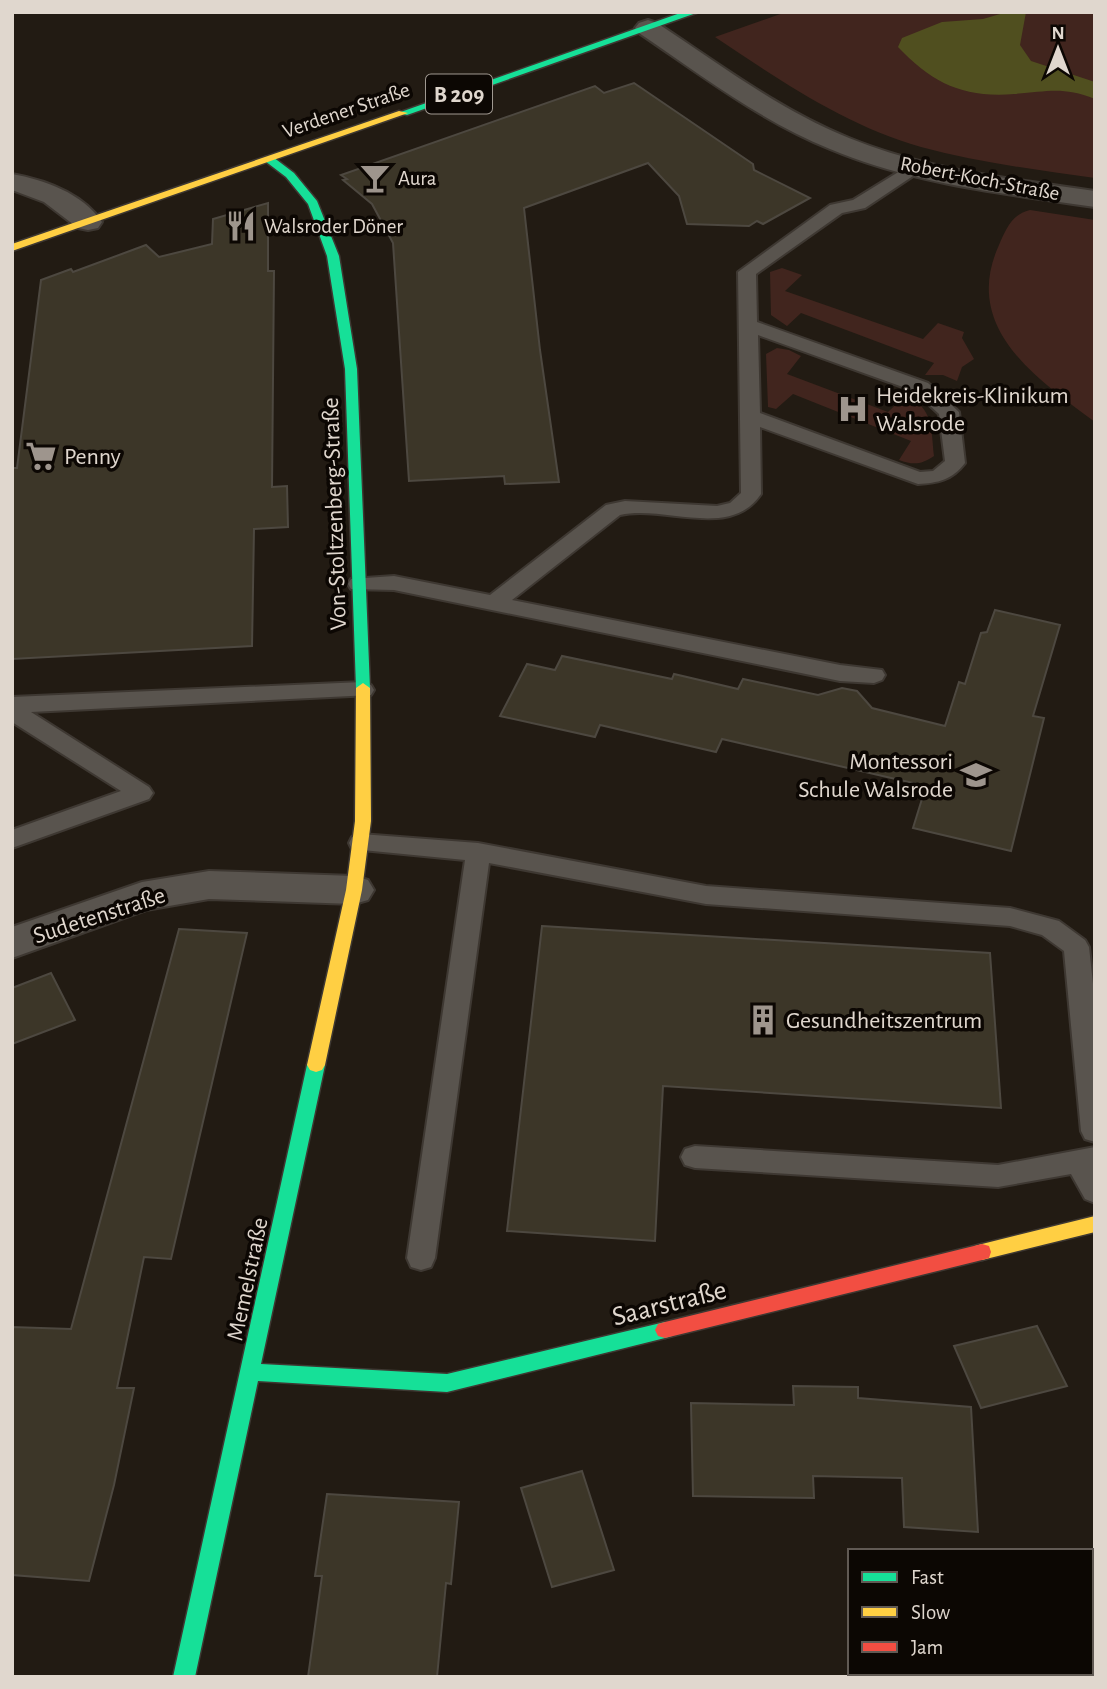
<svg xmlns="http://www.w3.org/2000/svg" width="1107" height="1689" font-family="'Alegreya Sans',sans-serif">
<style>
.green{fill:#41251e}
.water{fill:#504f1f}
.building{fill:#3c3628;stroke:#4d4840;stroke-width:2}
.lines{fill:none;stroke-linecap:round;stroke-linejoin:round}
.lane-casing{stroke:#3e3832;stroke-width:4}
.street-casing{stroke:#3e3832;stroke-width:4}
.fast-casing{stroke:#3e3832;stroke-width:3}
.slow-casing{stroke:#3e3832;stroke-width:3}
.jam-casing{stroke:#3e3832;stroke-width:3}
.lane{fill:#59544e;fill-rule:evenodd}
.street{fill:#59544e;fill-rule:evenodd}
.fast{fill:#16e098;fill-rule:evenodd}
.slow{fill:#ffcf43;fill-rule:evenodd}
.jam{fill:#f24e42;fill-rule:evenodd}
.labels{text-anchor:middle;stroke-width:7;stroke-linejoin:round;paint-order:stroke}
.far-street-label{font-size:21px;fill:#e0d7ce;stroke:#0c0703}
.far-poi-label{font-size:21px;fill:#e0d7ce;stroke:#0c0703;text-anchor:start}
.shield{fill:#0c0703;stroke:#a09991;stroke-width:2}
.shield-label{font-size:23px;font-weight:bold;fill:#e0d7ce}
.poi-label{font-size:24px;fill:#e0d7ce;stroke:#0c0703;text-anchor:start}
.street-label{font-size:24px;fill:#e0d7ce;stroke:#0c0703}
.near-street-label{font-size:28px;fill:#e0d7ce;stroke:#0c0703}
</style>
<rect width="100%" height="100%" fill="#221b13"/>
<g class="green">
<path d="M786,12h309v166c-58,-8 -118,-16 -174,-31 -75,-21 -142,-67 -206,-110z"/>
<path d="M1030,210l65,10v202c-58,-43 -134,-94 -96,-177 7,-16 13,-31 31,-35z"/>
<polygon points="782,268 802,275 785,291 923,339 938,323 964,332 962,338 974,359 962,367 957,381 943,375 925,375 934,363 801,313 787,326 771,315 770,272"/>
<path d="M777,348l12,2 12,6 -14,18 101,38 17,-16c29,11 26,34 29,60 -13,9 -21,9 -35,4l12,-19 -118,-47 -17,15 -8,-2 -2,-53z"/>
</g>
<path class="water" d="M1007,12h19l-6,33 11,16 64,21v17c-33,-13 -48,-7 -81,-5 -51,4 -82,-11 -116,-47l4,-9 40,-16 41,-3z"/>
<g class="building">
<polygon points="634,83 753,164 754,170 810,198 763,224 757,221 749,226 687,224 679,196 648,163 524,208 540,350 559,482 505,484 504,476 409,481 393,243 372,204 343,180 347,179 341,175 595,86 604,93"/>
<polygon points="268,203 268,271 274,271 272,487 287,486 288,527 254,529 252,646 12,659 12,468 17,468 41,280 71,269 73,272 146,245 159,257 212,244 213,219"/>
<polygon points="995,610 1060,625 1033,716 1044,718 1011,851 913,828 926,786 722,739 716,752 600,725 595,737 500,716 527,664 555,670 562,656 672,679 674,674 738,689 743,679 818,695 842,688 857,691 872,708 945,726 959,682 965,684 981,633 987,632"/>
<polygon points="542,926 990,953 1001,1108 663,1086 655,1241 507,1231"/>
<polygon points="179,929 247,933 171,1259 144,1257 117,1388 134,1388 114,1485 89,1581 12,1575 12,1327 71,1329"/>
<polygon points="51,973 75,1020 12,1044 12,988"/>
<polygon points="1037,1326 1067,1386 981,1408 954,1346"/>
<polygon points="793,1386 858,1387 858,1398 971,1407 978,1532 904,1527 902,1478 813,1476 814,1498 693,1496 691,1403 794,1405"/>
<polygon points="582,1471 614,1570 552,1587 521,1488"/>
<polygon points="327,1494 459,1502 451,1584 446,1583 437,1677 308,1677 322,1576 315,1576"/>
</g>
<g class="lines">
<g class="lane-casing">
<g id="lane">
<path d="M913,163l9,5 -3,4 -54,36 -23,5 -86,61 1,48 171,61 31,29 6,51c-13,17 -27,20 -47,21l-158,-57 1,67c-31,46 -95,11 -141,21l-108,85 328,65 42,5 3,5 -3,5 -8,3 -34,-2 -446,-91 -43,-1 -3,-5 3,-5 43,-3 96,19 116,-90 19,-4 92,5 13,-3 11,-10 -3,-221 92,-67 23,-5zM758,335l156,56 25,23 6,47 -12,10 -13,1 -160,-59z"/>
<polygon points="363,682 371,685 374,690 371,695 31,712 149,787 153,793 149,799 12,848 12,830 121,791 12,722 12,697"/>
<polygon points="361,834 478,843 706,886 1010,908 1059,921 1085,940 1089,947 1095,1002 1095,1142 1085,1139 1081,1131 1064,951 1042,935 1010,926 706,904 489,863 435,1258 431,1267 421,1270 411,1267 407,1258 465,860 352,849 349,843 352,837"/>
<polygon points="695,1146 998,1165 1095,1147 1095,1203 1085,1199 1071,1174 998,1187 695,1168 685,1165 681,1157 685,1149"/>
</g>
</g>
<g class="street-casing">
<g id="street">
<path d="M648,20l9,3c62,41 123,87 192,115 78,32 163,41 246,53v16c-89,-13 -182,-23 -265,-58 -69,-28 -129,-74 -191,-116l-4,-5 4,-5z"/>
<path d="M12,174c33,6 70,19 90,48l-4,6 -10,2 -10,-2 -34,-26 -32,-12z"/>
<polygon points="209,871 354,876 368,880 374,890 368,900 354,904 209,899 146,910 12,958 12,927 142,882"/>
</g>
</g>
<g class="fast-casing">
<g id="fast">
<polygon points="683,12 699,12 407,115 398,113"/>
<polygon points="265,157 273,157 294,173 317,201 339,256 357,369 370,688 363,693 356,688 345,369 327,256 308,204 286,177 265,161"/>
<polygon points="316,1058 322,1060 325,1065 261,1364 447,1374 665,1322 672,1324 675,1330 672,1336 665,1338 447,1392 258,1381 195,1677 173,1677 307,1065 310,1060"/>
</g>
</g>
<g class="slow-casing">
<g id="slow">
<polygon points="399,111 408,113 12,251 12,244"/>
<polygon points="363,683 370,688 371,821 362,890 325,1065 322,1070 316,1072 310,1070 307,1065 346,890 355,821 356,688"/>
<polygon points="1095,1216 1095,1232 982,1260 975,1258 973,1252 975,1246 982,1244"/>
</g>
</g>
<g class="jam-casing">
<polygon id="jam" points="982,1244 989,1246 991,1252 989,1258 982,1260 665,1338 658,1336 655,1330 658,1324 665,1322"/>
</g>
<use href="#lane" class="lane"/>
<use href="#street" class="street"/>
<use href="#fast" class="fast"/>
<use href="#slow" class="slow"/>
<use href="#jam" class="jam"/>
</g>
<defs>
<g id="bar-bare" transform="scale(2.415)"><path d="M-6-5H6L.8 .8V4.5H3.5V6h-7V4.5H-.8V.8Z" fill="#9e958d" stroke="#0c0703" stroke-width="2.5" paint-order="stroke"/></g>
<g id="restaurant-bare" transform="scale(2.415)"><path d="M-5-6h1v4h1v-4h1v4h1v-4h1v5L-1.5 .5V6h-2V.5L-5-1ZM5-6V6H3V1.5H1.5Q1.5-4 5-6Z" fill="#9e958d" stroke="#0c0703" stroke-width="2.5" paint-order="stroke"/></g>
<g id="hospital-bare" transform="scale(2.415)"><path d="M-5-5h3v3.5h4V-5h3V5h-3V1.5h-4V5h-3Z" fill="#9e958d" stroke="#0c0703" stroke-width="2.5" paint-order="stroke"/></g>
<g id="supermarket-bare" transform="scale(2.415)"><path d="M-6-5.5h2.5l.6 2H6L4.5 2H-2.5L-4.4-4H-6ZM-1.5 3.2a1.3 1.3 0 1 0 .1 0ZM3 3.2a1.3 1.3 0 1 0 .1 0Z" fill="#9e958d" stroke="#0c0703" stroke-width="2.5" paint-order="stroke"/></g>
<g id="school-bare" transform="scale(2.415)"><path d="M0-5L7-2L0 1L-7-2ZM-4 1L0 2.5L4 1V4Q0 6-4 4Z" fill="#9e958d" stroke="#0c0703" stroke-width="2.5" paint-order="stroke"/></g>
<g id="building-bare" transform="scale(2.415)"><path d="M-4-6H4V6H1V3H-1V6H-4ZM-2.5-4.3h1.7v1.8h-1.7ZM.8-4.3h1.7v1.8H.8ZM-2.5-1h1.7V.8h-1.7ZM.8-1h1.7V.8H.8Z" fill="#9e958d" stroke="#0c0703" stroke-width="2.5" paint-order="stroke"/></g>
</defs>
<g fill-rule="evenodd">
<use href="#bar-bare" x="375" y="178"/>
<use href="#restaurant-bare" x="241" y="226"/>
<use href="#hospital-bare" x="853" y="409"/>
<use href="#supermarket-bare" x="41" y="456"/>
<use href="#school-bare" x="976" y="775"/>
<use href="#building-bare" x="763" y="1020"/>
</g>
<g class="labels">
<g class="far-street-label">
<text transform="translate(346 110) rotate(-19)" y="7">Verdener Straße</text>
<text transform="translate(980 178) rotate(11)" y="7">Robert-Koch-Straße</text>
</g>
<g class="far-poi-label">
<text x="398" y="185">Aura</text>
<text x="264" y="233">Walsroder Döner</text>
</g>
<rect class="shield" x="426" y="74.5" width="66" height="39" rx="5"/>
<g class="shield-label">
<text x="459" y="102">B 209</text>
</g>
<g class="poi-label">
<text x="876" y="403">Heidekreis-Klinikum<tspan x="876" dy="28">Walsrode</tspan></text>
<text x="64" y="464">Penny</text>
<text x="953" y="769" text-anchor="end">Montessori<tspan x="953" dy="28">Schule Walsrode</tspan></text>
<text x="786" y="1028">Gesundheitszentrum</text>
</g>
<g class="street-label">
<text transform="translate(334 514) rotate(-92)" y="8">Von-Stoltzenberg-Straße</text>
<text transform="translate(99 915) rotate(-18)" y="8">Sudetenstraße</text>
<text transform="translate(247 1279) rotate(-78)" y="8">Memelstraße</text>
</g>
<g class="near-street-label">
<text transform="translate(669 1302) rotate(-14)" y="10">Saarstraße</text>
</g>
</g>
<rect width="1107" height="1689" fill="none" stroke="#e0d7ce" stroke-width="28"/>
<rect x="848" y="1549" width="245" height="126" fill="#0c0703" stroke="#615a54" stroke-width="2"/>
<rect x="862" y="1572" width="35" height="10" fill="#16e098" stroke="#615a54" stroke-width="2"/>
<text x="911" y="1584" font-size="21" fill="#e0d7ce">Fast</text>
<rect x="862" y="1607" width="35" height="10" fill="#ffcf43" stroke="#615a54" stroke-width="2"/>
<text x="911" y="1619" font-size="21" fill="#e0d7ce">Slow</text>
<rect x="862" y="1642" width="35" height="10" fill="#f24e42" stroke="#615a54" stroke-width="2"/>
<text x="911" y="1654" font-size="21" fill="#e0d7ce">Jam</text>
<g transform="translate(1058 49)" stroke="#0c0703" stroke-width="5" paint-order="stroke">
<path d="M0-5L12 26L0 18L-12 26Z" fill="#e0d7ce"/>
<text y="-10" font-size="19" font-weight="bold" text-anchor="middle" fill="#e0d7ce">N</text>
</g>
</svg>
